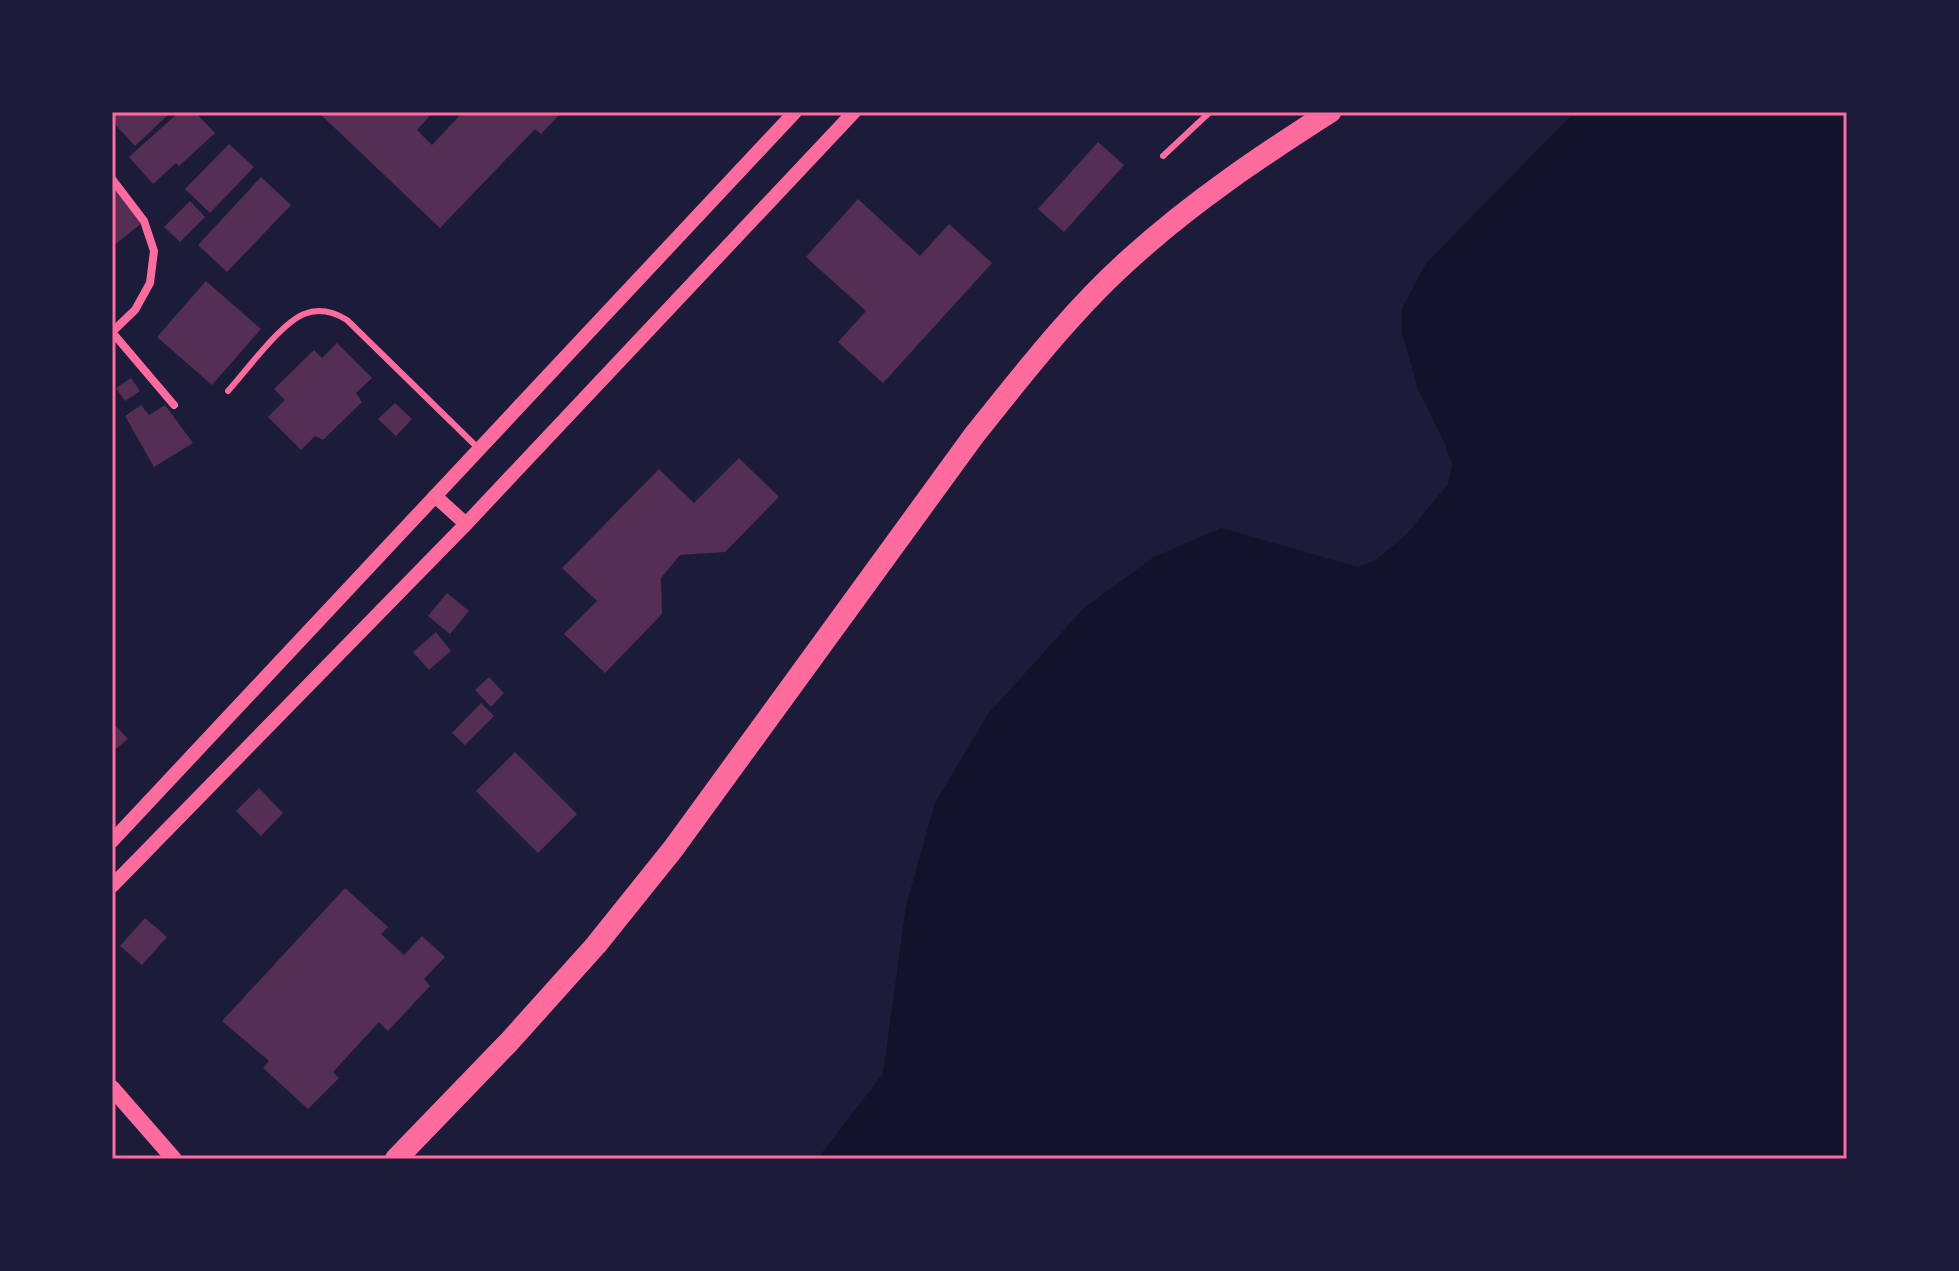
<svg xmlns="http://www.w3.org/2000/svg" width="1959" height="1271" font-family="Lora,serif">
<style>
.water{fill:#12122b}
.building{fill:#542f53}
.lines{fill:none;stroke-linecap:round;stroke-linejoin:round}
.service{stroke:#ff6b9d;stroke-width:6}
.minor{stroke:#ff6b9d;stroke-width:8}
.tertiary{stroke:#ff6b9d;stroke-width:14}
.secondary{stroke:#ff6b9d;stroke-width:16}
.trunk{stroke:#ff6b9d;stroke-width:22}
.neatline{fill:none;stroke:#ff6b9d;stroke-width:3}
</style>
<rect width="100%" height="100%" fill="#1b1b3a"/>
<polygon class="water" points="1575,112 1847,112 1847,1159 817,1159 883,1074 906,906 935,803 988,714 1084,608 1154,557 1221,528 1358,567 1376,560 1407,534 1448,484 1452,464 1445,444 1418,389 1402,333 1402,308 1427,262"/>
<g class="building">
<polygon points="112,112 171,112 135,146 112,121"/>
<polygon points="179,112 195,112 215,133 179,166 176,163 153,184 129,157"/>
<polygon points="318,112 433,112 417,130 432,145 463,112 562,112 541,134 535,129 440,228"/>
<polygon points="1098,142 1124,165 1064,232 1038,209"/>
<polygon points="229,144 254,167 210,213 185,189"/>
<polygon points="261,177 291,205 227,272 198,245"/>
<polygon points="112,184 143,222 112,247"/>
<polygon points="858,199 920,256 949,224 992,263 883,383 838,342 866,311 806,257"/>
<polygon points="190,201 205,217 180,242 164,227"/>
<polygon points="206,281 261,329 212,385 157,337"/>
<polygon points="337,343 372,378 356,393 362,402 323,440 315,436 301,450 268,417 285,400 274,389 314,350 322,358"/>
<polygon points="131,378 140,391 125,401 116,388"/>
<polygon points="395,403 412,419 396,436 378,419"/>
<polygon points="141,405 149,415 165,405 193,443 154,467 125,416"/>
<polygon points="739,458 779,497 725,552 680,555 661,578 662,614 605,673 564,634 597,601 562,568 659,469 694,503"/>
<polygon points="447,593 469,611 450,634 428,616"/>
<polygon points="436,632 451,651 429,670 413,652"/>
<polygon points="489,677 504,693 491,707 475,690"/>
<polygon points="481,703 494,716 465,745 452,733"/>
<polygon points="116,726 128,739 112,752 112,729"/>
<polygon points="515,752 577,814 538,853 476,791"/>
<polygon points="259,788 283,813 261,836 236,811"/>
<polygon points="345,888 388,927 381,934 404,955 422,936 445,957 424,979 430,986 388,1031 379,1022 333,1072 339,1078 308,1109 263,1068 269,1061 222,1021"/>
<polygon points="145,918 167,937 142,965 120,946"/>
</g>
<g class="lines">
<g class="service">
<polyline points="1163,156 1210,112"/>
<path d="M228,391c19,-21 52,-67 76,-77 15,-6 30,-2 43,6l132,129"/>
</g>
<g class="minor">
<polyline points="112,179 144,221 154,251 150,283 135,310 112,332"/>
<polyline points="112,332 174,405"/>
</g>
<g class="tertiary">
<polyline points="435,496 466,524"/>
<polyline points="112,841 795,112"/>
<polyline points="112,886 466,524 854,112"/>
</g>
<polyline class="secondary" points="112,1088 174,1159"/>
<path class="trunk" d="M396,1159l113,-117 87,-97 77,-96 302,-415c49,-61 99,-126 158,-178 61,-55 128,-100 197,-144"/>
</g>
<rect width="1959" height="1271" fill="none" stroke="#1b1b3a" stroke-width="228"/>
<rect x="114" y="114" width="1731" height="1043" class="neatline"/>
</svg>
